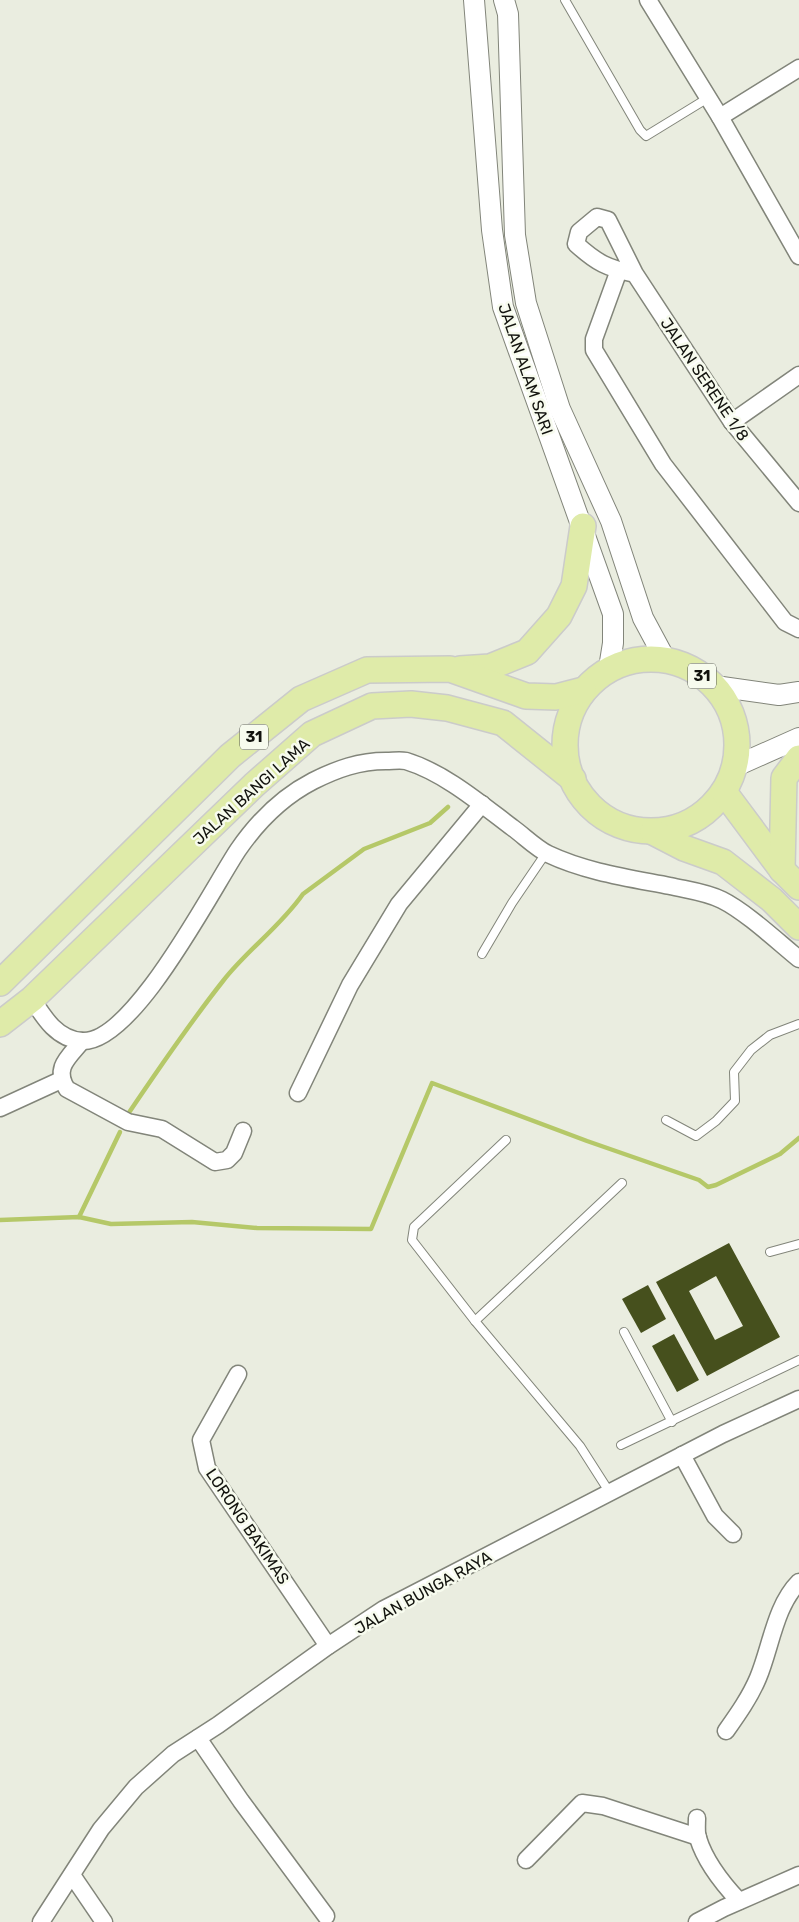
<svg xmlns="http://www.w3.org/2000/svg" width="799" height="1922" font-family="Rubik,sans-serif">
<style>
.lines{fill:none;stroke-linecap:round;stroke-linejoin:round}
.stream{stroke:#b5c868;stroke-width:4.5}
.building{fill:#46501d;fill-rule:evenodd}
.service-casing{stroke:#82857a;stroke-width:10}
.minor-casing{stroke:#82857a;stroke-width:19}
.tertiary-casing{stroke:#82857a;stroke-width:22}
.primary-casing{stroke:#cbcbca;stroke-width:28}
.service{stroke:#fff;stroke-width:8}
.minor{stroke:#fff;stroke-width:16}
.tertiary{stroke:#fff;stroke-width:20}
.primary{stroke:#dfeba9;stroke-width:25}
.labels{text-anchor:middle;stroke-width:5;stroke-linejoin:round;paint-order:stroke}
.shield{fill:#f7fbee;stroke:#575951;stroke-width:1}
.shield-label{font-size:15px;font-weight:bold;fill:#12130e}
.street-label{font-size:16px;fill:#12130e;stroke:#f7fbee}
</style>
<rect width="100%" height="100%" fill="#eaede0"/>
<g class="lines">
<g class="stream">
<path d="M126,1117c31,-46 63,-93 97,-136 24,-31 57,-54 80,-87l61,-45 66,-26 18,-16"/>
<polyline points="79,1217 120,1132"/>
<polyline points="0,1220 79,1217 111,1224 192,1222 257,1228 371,1229 432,1083 587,1141 699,1180 708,1187 716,1185 780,1154 799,1138"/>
</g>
</g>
<g class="building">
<path d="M729,1243l51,94 -73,39 -51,-94zM716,1276l27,50 -28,14 -26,-49z"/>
<polygon points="648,1285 666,1319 641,1333 622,1299"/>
<polygon points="674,1334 699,1380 677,1392 652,1346"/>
</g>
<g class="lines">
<g class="service-casing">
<g id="service">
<polyline points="565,0 640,130 646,136 708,98"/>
<polyline points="482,954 512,903 546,853"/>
<polyline points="666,1120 696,1136 716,1121 735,1101 734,1072 751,1050 770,1035 799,1024"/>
<polyline points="506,1140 414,1227 412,1240 475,1321 580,1446 610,1493"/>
<polyline points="770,1252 799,1244"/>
<polyline points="475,1321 622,1183"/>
<polyline points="624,1332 672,1422"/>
<polyline points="621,1445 799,1360"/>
</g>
</g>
<g class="minor-casing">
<g id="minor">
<polyline points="648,0 720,117 799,256"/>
<polyline points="720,117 799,68"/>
<polyline points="619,270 594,339 594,350 663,464 785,622 799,629"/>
<path d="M635,274l-27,-54 -11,-3 -18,15 -3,12c21,19 31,24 59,30l97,148 67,81"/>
<polyline points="732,422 799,375"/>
<path d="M32,999c12,19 25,40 50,42 51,3 130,-152 156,-191 20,-29 44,-53 75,-69 24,-12 46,-20 73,-20 7,0 14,-1 20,0 39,12 75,43 107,67 11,8 23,20 35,26 38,18 81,24 122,32 17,4 36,6 52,14 24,12 55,41 77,59"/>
<path d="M82,1041c-13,16 -29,27 -15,48l61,33 34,7 53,33 12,-2 7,-7 9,-22"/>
<polyline points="298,1093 350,985 399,904 482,804"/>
<polyline points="0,1108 61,1080"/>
<polyline points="238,1374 201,1440 207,1468 328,1646"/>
<polyline points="682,1455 715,1516 733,1534"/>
<path d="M726,1731c12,-17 24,-34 32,-53 13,-31 17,-72 41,-96"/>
<polyline points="198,1738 241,1801 326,1916"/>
<path d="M697,1818c0,6 -1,14 1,20 7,23 25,46 41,63"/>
<polyline points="526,1860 582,1803 603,1806 698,1837"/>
<polyline points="72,1875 104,1922"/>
<polyline points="41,1922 101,1829 136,1787 173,1754 218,1725 328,1646 384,1609 723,1434 799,1399"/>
<polyline points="697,1922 724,1908 799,1875"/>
</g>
</g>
<g class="tertiary-casing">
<g id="tertiary">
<polyline points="474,0 492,230 503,307 613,614 613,643 609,668"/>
<polyline points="504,0 508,14 515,235 526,303 560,409 611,521 643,618 665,659"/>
<polyline points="715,686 779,695 799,692"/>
<polyline points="736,766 799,738"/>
</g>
</g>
<g class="primary-casing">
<g id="primary">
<circle cx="651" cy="745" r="86"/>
<polyline points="460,669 490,667 527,652 559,616 574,586 583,526"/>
<polyline points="724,792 782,870 799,887"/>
<polyline points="653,832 684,848 723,862 772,900 799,927"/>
<polyline points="782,870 784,778 799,758"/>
<polyline points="0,983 230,756 301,699 367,670 450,669 526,696 556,697 583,690"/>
<polyline points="0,1024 32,999 254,785 312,734 372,706 411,704 447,708 503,723 573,779"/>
</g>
</g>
<use href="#service" class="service"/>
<use href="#minor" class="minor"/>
<use href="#tertiary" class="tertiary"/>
<use href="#primary" class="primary"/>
</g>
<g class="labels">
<g class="shield">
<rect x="688" y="663.5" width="28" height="25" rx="4"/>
<rect x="240" y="724.5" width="28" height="25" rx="4"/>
</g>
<g class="shield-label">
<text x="702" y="681">31</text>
<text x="254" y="742">31</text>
</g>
<g class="street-label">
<text transform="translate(526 369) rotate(71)" y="6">JALAN ALAM SARI</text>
<text transform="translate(705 379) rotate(56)" y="6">JALAN SERENE 1/8</text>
<text transform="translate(251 791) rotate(-42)" y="6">JALAN BANGI LAMA</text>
<text transform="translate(248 1526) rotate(56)" y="6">LORONG BAKIMAS</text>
<text transform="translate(423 1592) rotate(-29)" y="6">JALAN BUNGA RAYA</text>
</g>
</g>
</svg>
